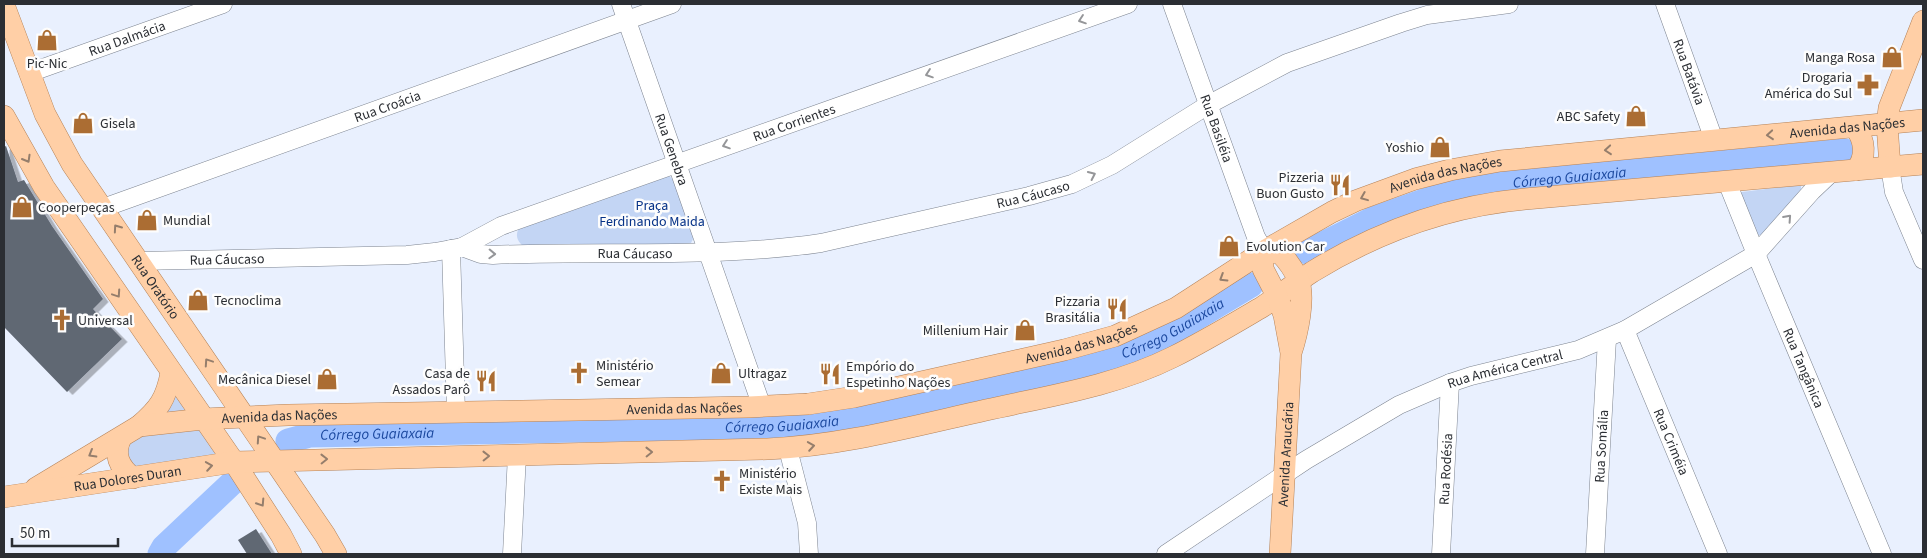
<svg xmlns="http://www.w3.org/2000/svg" width="1927" height="558" font-family="'Source Sans 3',sans-serif">
<style>
.green{fill:#c3d5f4}
.lines{fill:none;stroke-linecap:round;stroke-linejoin:round}
.river{stroke:#9fc1ff;stroke-width:25}
.building{fill:#616873;filter:url(#shadow)}
.minor-casing{stroke:#7d8490;stroke-width:19}
.major-casing{stroke:#b58257;stroke-width:22}
.minor{stroke:#fff;stroke-width:18}
.major{stroke:#ffcfa6;stroke-width:21}
.oneway{stroke:#959699}
.oneway2{stroke:#957e6c}
.labels{text-anchor:middle;stroke-width:5;stroke-linejoin:round;paint-order:stroke}
.street-label{font-size:14px;fill:#2b2e33;stroke:#fdfdfd}
.poi-label{font-size:14px;fill:#2b2e33;stroke:#fdfdfd;text-anchor:start}
.park-label{font-size:14px;fill:#063287;stroke:#fdfdfd}
.water-label{font-size:15px;font-style:italic;fill:#1b489f;stroke:#fdfdfd}
</style>
<defs>
<filter id="shadow"><feDropShadow dx="5.5" dy="3" stdDeviation="0" flood-color="#0004"/></filter>
</defs>
<rect width="100%" height="100%" fill="#e9f0fe"/>
<g class="green">
<path d="M664,176h5l7,6 19,53 -4,8 -5,2 -163,1c-6,-5 -8,-11 -4,-18z"/>
<polygon points="1798,185 1801,186 1801,191 1763,235 1757,235 1740,195 1742,192"/>
<polygon points="175,394 189,413 161,416"/>
<polygon points="198,428 216,450 216,456 143,469 129,464 127,444 134,437"/>
</g>
<g class="lines">
<g class="river">
<path id="s1" d="M1307,252l66,-33 71,-25 34,-8 367,-35"/>
<path id="s2" d="M288,441l22,-6 479,-9 53,-6 35,-7 205,-46 60,-20 24,-11 85,-51"/>
<polyline points="160,554 164,547 233,482"/>
</g>
</g>
<g class="building">
<polygon points="6,146 18,182 24,180 52,226 103,299 93,309 122,339 67,392 4,327 4,147"/>
<polygon points="256,529 272,554 247,554 238,540"/>
</g>
<g class="lines">
<g class="minor-casing">
<g id="minor">
<path id="s3" d="M621,4l141,403"/>
<path id="s4" d="M1172,4l84,233 8,14"/>
<path id="s5" d="M1665,4l49,136"/>
<path id="s6" d="M29,73l194,-69"/>
<polyline points="1890,167 1894,192 1923,260"/>
<path id="s7" d="M1727,182l29,72 126,300"/>
<path id="s8" d="M103,208l569,-204"/>
<path id="s9" d="M462,247l39,-21 627,-222"/>
<polyline points="451,249 456,412"/>
<path id="s10" d="M139,261l268,-6 28,-3 27,-5 19,7 12,1c109,-5 220,4 328,-12l208,-47 43,-12 40,-19 96,-60 79,-42 114,-40 26,-8 82,-11"/>
<path id="s11" d="M1625,330l93,224"/>
<polyline points="788,449 807,523 809,554"/>
<polyline points="512,554 517,455"/>
<path id="s12" d="M1166,554l140,-94 93,-55 51,-22 21,-7 107,-26 47,-20 131,-76 56,-63 19,-18"/>
<path id="s13" d="M1441,554l9,-171"/>
<path id="s14" d="M1595,554l12,-215"/>
</g>
</g>
<g class="major-casing">
<g id="major">
<path id="s15" d="M4,5l41,109 27,50 253,371 11,19"/>
<polyline points="4,116 44,187 234,462 281,535 291,554"/>
<path d="M1855,127c10,13 12,30 1,43"/>
<polyline points="1890,167 1887,124 1889,108 1923,21"/>
<path d="M139,426c20,-17 27,-27 32,-53"/>
<path d="M121,438c-8,16 -2,29 12,40"/>
<path id="s16" d="M36,488l103,-62 64,-7 85,-4 461,-8 59,-3 46,-7 210,-47 51,-14 61,-28 88,-57 68,-39 23,-11 60,-22 35,-9 50,-9 423,-41"/>
<path id="s17" d="M4,497l230,-35 533,-13c74,-3 147,-23 219,-39 63,-14 129,-24 187,-53 30,-15 60,-33 89,-50 17,-11 33,-24 50,-35 65,-40 137,-66 213,-73l398,-35"/>
<path id="s18" d="M1280,554l11,-201 -7,-38 -7,-19 -14,-27v-10l1,-8 16,2c7,7 14,17 18,26 8,18 -1,56 -7,74"/>
</g>
</g>
<use href="#minor" class="minor"/>
<use href="#major" class="major"/>
</g>
<defs><path id="oneway-chevron" d="M-2-3.5L2.5 0L-2 3.5" fill="none" stroke-width="1.6" stroke-linecap="round" stroke-linejoin="round" transform="scale(1.25)"/></defs>
<g class="oneway">
<use href="#oneway-chevron" transform="translate(1082 20) rotate(161)"/>
<use href="#oneway-chevron" transform="translate(929 74) rotate(161)"/>
<use href="#oneway-chevron" transform="translate(726 145) rotate(161)"/>
<use href="#oneway-chevron" transform="translate(1092 175) rotate(-25)"/>
<use href="#oneway-chevron" transform="translate(1788 218) rotate(-48)"/>
<use href="#oneway-chevron" transform="translate(492 254) rotate(2)"/>
</g>
<g class="oneway2">
<use href="#oneway-chevron" transform="translate(1770 135) rotate(175)"/>
<use href="#oneway-chevron" transform="translate(1608 150) rotate(175)"/>
<use href="#oneway-chevron" transform="translate(27 159) rotate(60)"/>
<use href="#oneway-chevron" transform="translate(1364 197) rotate(158)"/>
<use href="#oneway-chevron" transform="translate(117 228) rotate(-125)"/>
<use href="#oneway-chevron" transform="translate(1223 278) rotate(148)"/>
<use href="#oneway-chevron" transform="translate(117 294) rotate(56)"/>
<use href="#oneway-chevron" transform="translate(208 362) rotate(-124)"/>
<use href="#oneway-chevron" transform="translate(260 439) rotate(-124)"/>
<use href="#oneway-chevron" transform="translate(811 446) rotate(-9)"/>
<use href="#oneway-chevron" transform="translate(649 452) rotate(-1)"/>
<use href="#oneway-chevron" transform="translate(92 454) rotate(150)"/>
<use href="#oneway-chevron" transform="translate(486 456) rotate(-1)"/>
<use href="#oneway-chevron" transform="translate(324 459) rotate(-1)"/>
<use href="#oneway-chevron" transform="translate(209 466) rotate(-9)"/>
<use href="#oneway-chevron" transform="translate(261 503) rotate(57)"/>
</g>
<defs>
<g id="shop-bare" transform="scale(1.725)"><path d="M-5-2.5h2.3a2.7 3.5 0 0 1 5.4 0H5L5.5 6h-11ZM-1.5-2.5h3a1.5 2.3 0 0 0-3 0Z" fill="#ab6d33" stroke="#fdfdfd" stroke-width="2.5" paint-order="stroke"/></g>
<g id="pharmacy-bare" transform="scale(1.725)"><path d="M-2-6h4v4h4v4h-4v4h-4v-4h-4v-4h4Z" fill="#ab6d33" stroke="#fdfdfd" stroke-width="2.5" paint-order="stroke"/></g>
<g id="restaurant-bare" transform="scale(1.725)"><path d="M-5-6h1v4h1v-4h1v4h1v-4h1v5L-1.5 .5V6h-2V.5L-5-1ZM5-6V6H3V1.5H1.5Q1.5-4 5-6Z" fill="#ab6d33" stroke="#fdfdfd" stroke-width="2.5" paint-order="stroke"/></g>
<g id="church-bare" transform="scale(1.725)"><path d="M-1.2-6h2.4v3.5h3.3v2.4h-3.3V6h-2.4V-.1h-3.3v-2.4h3.3Z" fill="#ab6d33" stroke="#fdfdfd" stroke-width="2.5" paint-order="stroke"/></g>
</defs>
<g fill-rule="evenodd">
<use href="#shop-bare" x="47" y="40"/>
<use href="#shop-bare" x="1892" y="57"/>
<use href="#pharmacy-bare" x="1868" y="85"/>
<use href="#shop-bare" x="1636" y="116"/>
<use href="#shop-bare" x="83" y="123"/>
<use href="#shop-bare" x="1440" y="147"/>
<use href="#restaurant-bare" x="1340" y="185"/>
<use href="#shop-bare" x="22" y="207"/>
<use href="#shop-bare" x="147" y="220"/>
<use href="#shop-bare" x="1229" y="246"/>
<use href="#shop-bare" x="198" y="300"/>
<use href="#restaurant-bare" x="1117" y="309"/>
<use href="#church-bare" x="62" y="320"/>
<use href="#shop-bare" x="1025" y="330"/>
<use href="#church-bare" x="579" y="373"/>
<use href="#shop-bare" x="721" y="373"/>
<use href="#restaurant-bare" x="830" y="374"/>
<use href="#shop-bare" x="327" y="379"/>
<use href="#restaurant-bare" x="486" y="381"/>
<use href="#church-bare" x="722" y="481"/>
</g>
<g class="labels">
<g class="street-label">
<text dy="5" stroke="none"><textPath href="#s6" startOffset="104">Rua Dalmácia</textPath></text>
<text dy="5" stroke="none"><textPath href="#s5" startOffset="72">Rua Batávia</textPath></text>
<text dy="5" stroke="none"><textPath href="#s8" startOffset="302">Rua Croácia</textPath></text>
<text dy="5" stroke="none"><textPath href="#s9" startOffset="355">Rua Corrientes</textPath></text>
<text dy="5" stroke="none"><textPath href="#s16" startOffset="1880">Avenida das Nações</textPath></text>
<text dy="5" stroke="none"><textPath href="#s4" startOffset="132">Rua Basiléia</textPath></text>
<text dy="5" stroke="none"><textPath href="#s3" startOffset="154">Rua Genebra</textPath></text>
<text dy="5" stroke="none"><textPath href="#s16" startOffset="1475">Avenida das Nações</textPath></text>
<text dy="5" stroke="none"><textPath href="#s10" startOffset="902">Rua Cáucaso</textPath></text>
<text dy="5" stroke="none"><textPath href="#s10" startOffset="498">Rua Cáucaso</textPath></text>
<text dy="5" stroke="none"><textPath href="#s10" startOffset="88">Rua Cáucaso</textPath></text>
<text dy="5" stroke="none"><textPath href="#s15" startOffset="322">Rua Oratório</textPath></text>
<text dy="5" stroke="none"><textPath href="#s16" startOffset="1070">Avenida das Nações</textPath></text>
<text dy="5" stroke="none"><textPath href="#s12" startOffset="389">Rua América Central</textPath></text>
<text dy="5" stroke="none"><textPath href="#s7" startOffset="201">Rua Tangânica</textPath></text>
<text dy="5" stroke="none"><textPath href="#s16" startOffset="666">Avenida das Nações</textPath></text>
<text dy="5" stroke="none"><textPath href="#s16" startOffset="261">Avenida das Nações</textPath></text>
<text dy="5" stroke="none"><textPath href="#s11" startOffset="121">Rua Criméia</textPath></text>
<text dy="5" stroke="none"><textPath href="#s14" startOffset="108">Rua Somália</textPath></text>
<text dy="5" stroke="none"><textPath href="#s18" startOffset="100">Avenida Araucária</textPath></text>
<text dy="5" stroke="none"><textPath href="#s13" startOffset="85">Rua Rodésia</textPath></text>
<text dy="5" stroke="none"><textPath href="#s17" startOffset="125">Rua Dolores Duran</textPath></text>
</g>
<g class="poi-label">
<text x="1875" y="62" text-anchor="end">Manga Rosa</text>
<text x="47" y="68" text-anchor="middle">Pic-Nic</text>
<text x="1852" y="82" text-anchor="end">Drogaria<tspan x="1852" dy="16">América do Sul</tspan></text>
<text x="1620" y="121" text-anchor="end">ABC Safety</text>
<text x="100" y="128">Gisela</text>
<text x="1424" y="152" text-anchor="end">Yoshio</text>
<text x="1324" y="182" text-anchor="end">Pizzeria<tspan x="1324" dy="16">Buon Gusto</tspan></text>
<text x="38" y="212">Cooperpeças</text>
<text x="163" y="225">Mundial</text>
<text x="1246" y="251">Evolution Car</text>
<text x="214" y="305">Tecnoclima</text>
<text x="1100" y="306" text-anchor="end">Pizzaria<tspan x="1100" dy="16">Brasitália</tspan></text>
<text x="78" y="325">Universal</text>
<text x="1008" y="335" text-anchor="end">Millenium Hair</text>
<text x="596" y="370">Ministério<tspan x="596" dy="16">Semear</tspan></text>
<text x="846" y="371">Empório do<tspan x="846" dy="16">Espetinho Nações</tspan></text>
<text x="470" y="378" text-anchor="end">Casa de<tspan x="470" dy="16">Assados Parô</tspan></text>
<text x="738" y="378">Ultragaz</text>
<text x="311" y="384" text-anchor="end">Mecânica Diesel</text>
<text x="739" y="478">Ministério<tspan x="739" dy="16">Existe Mais</tspan></text>
</g>
<g class="park-label">
<text x="652" y="210">Praça<tspan x="652" dy="16">Ferdinando Maida</tspan></text>
</g>
<g class="water-label">
<text dy="5" stroke="none"><textPath href="#s1" startOffset="276">Córrego Guaiaxaia</textPath></text>
<text dy="5" stroke="none"><textPath href="#s2" startOffset="900">Córrego Guaiaxaia</textPath></text>
<text dy="5" stroke="none"><textPath href="#s2" startOffset="495">Córrego Guaiaxaia</textPath></text>
<text dy="5" stroke="none"><textPath href="#s2" startOffset="90">Córrego Guaiaxaia</textPath></text>
</g>
</g>
<rect width="1927" height="558" fill="none" stroke="#2b2e33" stroke-width="10"/>
<path d="M12 538v8h106v-8" fill="none" stroke="#2b2e33" stroke-width="2.5"/>
<text x="20" y="538" font-size="15" fill="#2b2e33" stroke="#fdfdfd" stroke-width="4" paint-order="stroke">50 m</text>
</svg>
